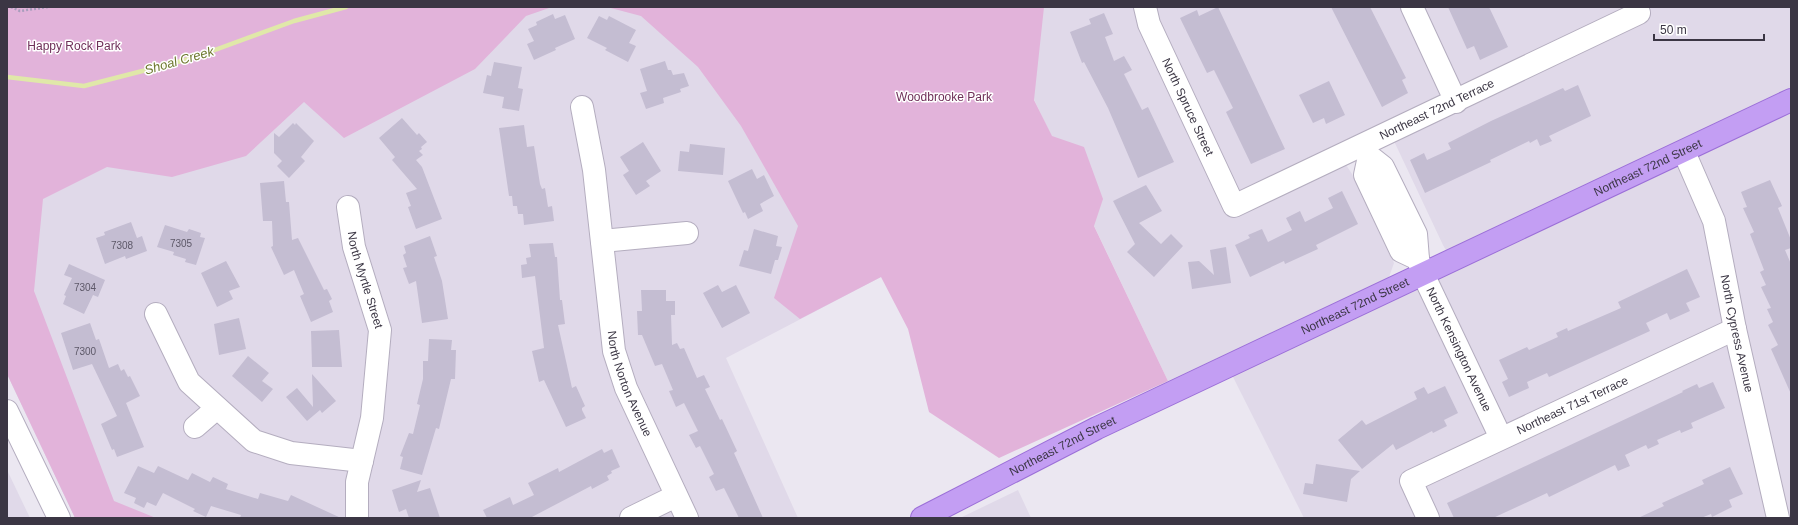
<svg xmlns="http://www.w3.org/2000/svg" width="1798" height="525" font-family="Arial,sans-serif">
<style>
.residential{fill:#e0d9e9}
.green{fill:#e2b3da}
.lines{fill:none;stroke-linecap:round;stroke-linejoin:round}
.stream{stroke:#e0e8a9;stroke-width:4.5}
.building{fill:#c4bdd2}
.minor-casing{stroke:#b4adbf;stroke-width:24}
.major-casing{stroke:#9b6fd7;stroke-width:24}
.path{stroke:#a89dbc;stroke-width:2.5;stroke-dasharray:2 2;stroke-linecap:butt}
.minor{stroke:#fff;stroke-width:22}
.major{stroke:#c39ef3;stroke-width:22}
.labels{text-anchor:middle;stroke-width:3;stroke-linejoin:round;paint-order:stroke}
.number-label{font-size:10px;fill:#5d5868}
.park-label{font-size:12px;fill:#6f3059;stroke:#fff}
.street-label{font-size:12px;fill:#3b3644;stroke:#fff}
.water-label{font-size:13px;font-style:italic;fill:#6d782e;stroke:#fff}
</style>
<rect width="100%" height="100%" fill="#ebe7f1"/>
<g class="residential">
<polygon points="427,7 793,7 881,277 726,358 798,518 75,518 7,374 7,182"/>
<polygon points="1008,7 1791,7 1791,518 1304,518 1232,375 1457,270 1443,245 1385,122 1335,148 1352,174 1394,263 1388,280 1168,381 1000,28"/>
<polygon points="7,470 30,518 7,518"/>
<polygon points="1018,490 1031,518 960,518"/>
</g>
<g class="green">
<polygon points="7,7 552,7 526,16 475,69 344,138 304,102 246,156 172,177 107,167 43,199 34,291 114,501 156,518 75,518 7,374"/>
<polygon points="607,7 1044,7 1034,100 1052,136 1084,147 1103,199 1094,226 1168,381 999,458 929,412 908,329 881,277 800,319 774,298 798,226 741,126 698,67 641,16"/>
</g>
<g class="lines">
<polyline class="stream" points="7,77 84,86 193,58 294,21 346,7"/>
</g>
<g class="building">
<polygon points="1218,7 1285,149 1251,164 1226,112 1233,108 1214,70 1207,73 1180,18 1197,10 1199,16"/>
<polygon points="1331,7 1370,7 1406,78 1402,80 1408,93 1382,107"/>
<polygon points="1448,7 1489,7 1508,47 1480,60 1474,46 1467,49"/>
<polygon points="1104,13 1113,34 1105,37 1114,61 1124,56 1132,70 1124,74 1142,110 1148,107 1174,162 1138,178 1108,108 1084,62 1082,63 1070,32 1091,24 1089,19"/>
<polygon points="553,14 555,19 565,15 575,39 555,48 556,50 534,60 527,44 534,41 528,29 537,25 536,22"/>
<polygon points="599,16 607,20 609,16 636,30 629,43 636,46 628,62 605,50 607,48 587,38"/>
<polygon points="665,61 668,70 671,70 673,75 684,73 689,86 680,89 681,92 663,98 664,103 646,109 640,93 647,91 640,69"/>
<polygon points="494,62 522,67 518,88 523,89 519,111 502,108 504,97 483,93 487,75 491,76"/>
<polygon points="1329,81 1345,115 1326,124 1324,118 1313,123 1299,95"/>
<polygon points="1578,85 1591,116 1549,136 1552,141 1540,146 1537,139 1530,143 1529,141 1490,160 1491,162 1425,193 1410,160 1424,153 1427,160 1451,149 1448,143 1491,121 1563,88 1565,91"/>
<polygon points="402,118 417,135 419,133 427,142 421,147 422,149 419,151 423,155 416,160 422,167 442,219 416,229 408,207 411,206 406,193 417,189 392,160 395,157 379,138"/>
<polygon points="293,123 295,125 296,123 314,141 301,157 305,161 289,178 277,166 282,161 274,153 274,133 279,137"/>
<polygon points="524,125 527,147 534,146 540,184 542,189 545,188 548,207 552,206 554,221 524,225 523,214 518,214 517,206 513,206 512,196 509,196 499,128"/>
<polygon points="643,142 661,171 646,181 650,186 636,195 623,175 629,171 620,157"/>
<polygon points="690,144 725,148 723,175 678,171 680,151 689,152"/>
<polygon points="752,169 757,179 764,175 774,196 760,204 763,211 748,219 745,212 743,213 728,181"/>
<polygon points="1770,180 1782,206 1778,208 1791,240 1791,248 1785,250 1791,264 1791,394 1771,349 1778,345 1768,325 1773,322 1767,309 1771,308 1761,287 1766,285 1760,272 1764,270 1750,234 1754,232 1743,208 1747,207 1741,192"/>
<polygon points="284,181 286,202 289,202 292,240 298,238 324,290 327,289 332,299 329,301 333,312 311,322 300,296 304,294 294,270 284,275 271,247 273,246 272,221 263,221 260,183"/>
<polygon points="1146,185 1162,211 1139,223 1161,244 1171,234 1183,246 1154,277 1127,252 1135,244 1113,201"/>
<polygon points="1342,191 1358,224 1316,245 1318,249 1285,264 1284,261 1250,277 1235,245 1250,238 1248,235 1262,229 1268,242 1292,230 1286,218 1300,211 1305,222 1333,208 1328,198"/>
<polygon points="131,222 137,238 142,236 147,251 126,259 125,256 105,264 96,238 105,235 104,232"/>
<polygon points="165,225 187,232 189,229 201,233 200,237 205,238 196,265 185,262 186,259 173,255 174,252 157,247"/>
<polygon points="754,229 778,236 776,246 782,247 778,260 775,260 771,274 739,266 744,250 748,251"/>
<polygon points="430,236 437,256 434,257 442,281 448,319 422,323 416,281 409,284 403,268 407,267 403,255 406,253 404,246"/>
<polygon points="553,243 555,257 557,257 560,300 562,300 565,324 558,325 572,388 576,386 585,406 582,408 582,410 586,418 566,427 544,380 539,382 532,351 544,348 535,276 522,278 521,265 527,264 526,258 531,257 529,244"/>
<polygon points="1226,247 1231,283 1192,289 1188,262 1199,261 1214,275 1210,250"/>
<polygon points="226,261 240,287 229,291 233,299 217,307 201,273"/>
<polygon points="69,264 105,280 98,297 93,295 84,314 63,304 66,296 64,295 72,278 64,275"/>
<polygon points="1687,269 1700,297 1686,303 1690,311 1670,320 1667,313 1646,323 1650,331 1549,377 1547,373 1527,382 1529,388 1509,397 1502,382 1508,379 1499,360 1527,347 1529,350 1558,337 1556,333 1567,328 1568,331 1621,308 1618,302"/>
<polygon points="718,285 722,292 736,285 750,313 722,328 703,293"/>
<polygon points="641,290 666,290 666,301 675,301 675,315 671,315 672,345 677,343 680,349 684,348 697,378 704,375 710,387 705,389 720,420 722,419 737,451 734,453 763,518 739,518 724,488 716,491 709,477 714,474 700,446 696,448 689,435 698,431 684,403 676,407 669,391 673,390 662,364 655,366 642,335 638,335 637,311 642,311"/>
<polygon points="239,318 246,349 219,355 214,324"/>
<polygon points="90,323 96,340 99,339 109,368 118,364 121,371 124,369 128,377 130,376 140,396 126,403 144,447 117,457 114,449 112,450 101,424 117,416 92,364 73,370 61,333"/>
<polygon points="339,330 342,367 312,367 311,331"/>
<polygon points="429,339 452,340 451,350 456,350 455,379 451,379 439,429 436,428 422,475 400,469 403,457 400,456 409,433 413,434 420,405 417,404 423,379 423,361 428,361"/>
<polygon points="248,356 269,373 262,381 273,389 262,402 232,376"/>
<polygon points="312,374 336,401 322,413 320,410 307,421 286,397 297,388 313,407"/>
<polygon points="1713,382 1725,408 1691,423 1693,428 1681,433 1680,430 1657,440 1659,444 1648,449 1646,445 1625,455 1630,466 1618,471 1615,465 1549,497 1547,493 1493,518 1454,518 1447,503 1683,392 1682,391 1697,384 1699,388"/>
<polygon points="1445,386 1458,413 1444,420 1447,426 1433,433 1432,431 1396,450 1393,444 1362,469 1338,440 1362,420 1366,425 1417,399 1414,392 1424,387 1428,394"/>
<polygon points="602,449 604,453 612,449 620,467 611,471 612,473 607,476 609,480 592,489 591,486 530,518 487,518 483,510 510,497 513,505 534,495 528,483 558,468 559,472"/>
<polygon points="1316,464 1360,471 1351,479 1347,502 1303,494 1305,483 1313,484"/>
<polygon points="138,466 154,473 158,466 188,480 192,473 210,482 213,477 228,484 226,489 258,499 260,493 288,501 291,495 341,518 240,518 241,515 211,506 206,517 193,511 195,509 163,493 156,506 147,502 144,508 134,503 136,498 124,493"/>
<polygon points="1730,467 1743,494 1729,500 1732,507 1712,517 1711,514 1701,518 1638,518 1664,506 1662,503 1704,484 1702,480"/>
<polygon points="421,480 417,492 430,488 440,518 409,518 406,509 399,512 392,490"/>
</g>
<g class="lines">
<g class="minor-casing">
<g id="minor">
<path id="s1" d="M1145,7l4,17 85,182 405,-193 -3,-6"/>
<polyline points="1412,7 1456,102"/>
<path id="s2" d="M582,107l12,63 20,181 12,37 61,130"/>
<path id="s3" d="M1364,145l5,11 14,11 33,67 2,25 5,15 78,164"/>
<path id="s4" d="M1684,152l30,69 21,108 43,189"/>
<polyline points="1369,156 1365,175 1401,251 1418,259"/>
<path id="s5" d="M348,207l6,40 26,83 -8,88 -15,64v36"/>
<polyline points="602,241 687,233"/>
<polyline points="156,314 189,382 254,441 291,453 362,461"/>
<polyline points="7,411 59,518"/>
<polyline points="195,427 217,408"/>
<polyline points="631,518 676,496"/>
<path id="s6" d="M1428,518l-17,-37 324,-152"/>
</g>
</g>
<g class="major-casing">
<g id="major">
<path id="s7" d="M922,518l175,-90 694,-328"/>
</g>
</g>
<polyline class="path" points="11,7 20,11 48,7"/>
<use href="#minor" class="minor"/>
<use href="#major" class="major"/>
</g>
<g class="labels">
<g class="number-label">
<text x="181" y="247">7305</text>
<text x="122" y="249">7308</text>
<text x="85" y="291">7304</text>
<text x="85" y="355">7300</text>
</g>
<g class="park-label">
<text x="74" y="50">Happy Rock Park</text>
<text x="944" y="101">Woodbrooke Park</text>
</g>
<g class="street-label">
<text dy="4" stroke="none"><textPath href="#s1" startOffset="109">North Spruce Street</textPath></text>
<text dy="4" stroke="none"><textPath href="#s1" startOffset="443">Northeast 72nd Terrace</textPath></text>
<text dy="4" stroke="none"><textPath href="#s7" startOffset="806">Northeast 72nd Street</textPath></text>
<text dy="4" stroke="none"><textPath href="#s5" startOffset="75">North Myrtle Street</textPath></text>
<text dy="4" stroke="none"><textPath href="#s7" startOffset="482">Northeast 72nd Street</textPath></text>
<text dy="4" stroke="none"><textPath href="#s4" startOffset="190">North Cypress Avenue</textPath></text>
<text dy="4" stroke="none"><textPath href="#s3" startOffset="229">North Kensington Avenue</textPath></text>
<text dy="4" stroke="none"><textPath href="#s2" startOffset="282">North Norton Avenue</textPath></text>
<text dy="4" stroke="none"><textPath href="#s6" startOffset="219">Northeast 71st Terrace</textPath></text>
<text dy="4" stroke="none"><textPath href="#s7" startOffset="158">Northeast 72nd Street</textPath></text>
</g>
<g class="water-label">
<text transform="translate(179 60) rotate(-16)" y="5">Shoal Creek</text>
</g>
</g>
<rect width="1798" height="525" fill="none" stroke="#3b3644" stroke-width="16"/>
<path d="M1654 34v6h110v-6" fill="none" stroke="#3b3644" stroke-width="2"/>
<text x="1660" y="34" font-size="12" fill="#3b3644" stroke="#ffffff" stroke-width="3" paint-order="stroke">50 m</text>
</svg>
